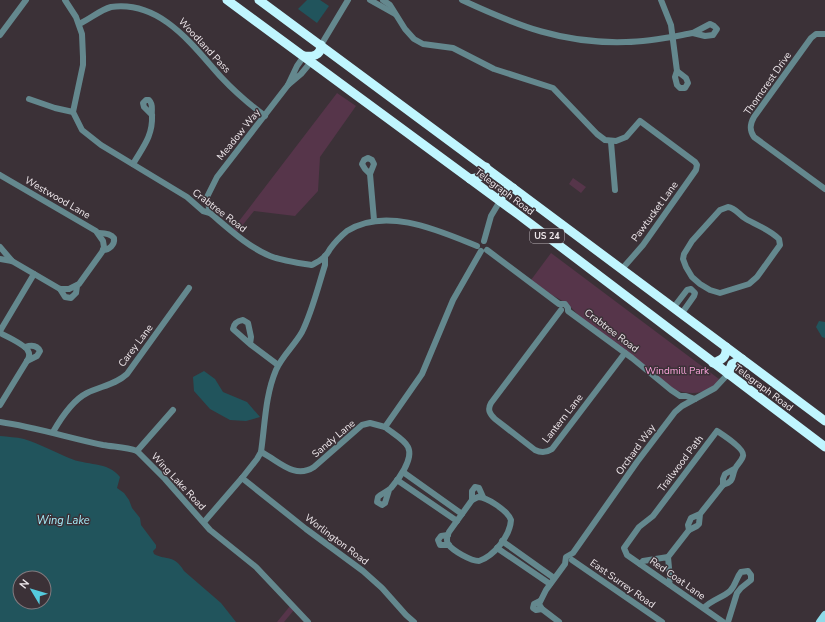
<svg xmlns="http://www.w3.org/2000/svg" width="825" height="622" font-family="'Nunito Sans',sans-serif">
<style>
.green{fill:#56354a}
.water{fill:#21545c;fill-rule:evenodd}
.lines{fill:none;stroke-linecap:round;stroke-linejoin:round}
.minor{stroke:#64888e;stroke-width:6}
.major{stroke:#8edbe9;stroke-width:8}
.highway{stroke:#c0f6ff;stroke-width:9}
.labels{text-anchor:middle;stroke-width:3;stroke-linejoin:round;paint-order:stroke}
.shield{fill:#3b3137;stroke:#b9b1b6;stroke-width:1}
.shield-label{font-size:9px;font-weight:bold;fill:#efe8ec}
.street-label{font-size:10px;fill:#efe8ec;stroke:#3b3137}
.park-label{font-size:10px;fill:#fba4db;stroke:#3b3137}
.water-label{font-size:11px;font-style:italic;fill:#a5eefa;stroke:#3b3137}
</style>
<rect width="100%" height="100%" fill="#3b3137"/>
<g class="green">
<polygon points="337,93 356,106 320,157 318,191 295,216 254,211 237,232 233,229"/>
<polygon points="573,178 586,187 581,193 569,184"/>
<path d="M551,253l168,126c-9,16 -28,16 -44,11l-94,-72 -13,-14 -16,-9 -21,-15z"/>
<polygon points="290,606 294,610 284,622 277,622"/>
</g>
<g class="water">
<polygon points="307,0 320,0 329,6 317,23 298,9"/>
<polygon points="819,321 825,322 825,338 822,337 816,327"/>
<polygon points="204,371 215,379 223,392 247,402 260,417 246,421 230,420 210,409 194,391 193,377"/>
<path d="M0,436c8,1 16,1 24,3 16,5 31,13 45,19 17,8 39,3 51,19l-3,11 7,5 5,7 3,8 8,10 1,7 15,20v3l-3,3 1,3c13,7 20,0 30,17l37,32 15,19h-236zM20,578h24v24h-24z"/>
</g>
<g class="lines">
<g class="minor">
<path d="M65,0l11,17 6,17 1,23v8l-10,47 9,18 19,15 86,52 16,14 7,2c18,15 38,34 60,43 13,5 28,7 42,9 5,-3 10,-5 13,-9 2,-2 4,-5 5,-7 5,-7 11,-13 17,-18 39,-25 93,0 130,15"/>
<polyline points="370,0 395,14"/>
<polyline points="383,0 390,5 405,29 414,39 423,44 453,48 494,69 553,88 597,134 605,140 616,141 626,137 640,121 695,162 697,165 696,170 643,245 622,269"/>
<path d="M462,0c56,26 101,44 164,42 23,0 45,-5 67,-9"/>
<polyline points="661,0 671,25 677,71"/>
<path d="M79,24c11,-5 21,-14 32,-17 50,-7 82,39 110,70 14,15 28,27 44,39"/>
<polygon points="710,24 714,26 717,29 713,35 705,36 693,33"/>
<path d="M825,34h-9l-5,4 -57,79c-4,7 -5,13 0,20l71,52"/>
<polyline points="0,35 26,0"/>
<polyline points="321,45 348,0"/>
<polyline points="304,56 297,66 288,85 301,74 311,62"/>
<polygon points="677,71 686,78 688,83 685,88 680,88 677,85 675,77"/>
<polyline points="29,99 55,108 73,112"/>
<polyline points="611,142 615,190"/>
<path d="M133,164c10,-17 20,-28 19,-49 -1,-6 2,-10 -3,-15h-3l-3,3 1,4 8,8"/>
<polyline points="370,174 365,169 362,164 364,160 368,158 372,160 374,164 370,174 374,220"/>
<polyline points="0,175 96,231 103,241 104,247 102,252 79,284 69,289 60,289 12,261 0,259"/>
<path d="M728,207c8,1 11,8 18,12 12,7 23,10 33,20l1,6 -23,32 -8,7 -29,9 -10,-3 -10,-6 -8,-7 -6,-10 -3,-8 1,-5 8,-13 28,-31z"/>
<polyline points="210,213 207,197 217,177 288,85"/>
<path d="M99,233c5,0 12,1 15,5 1,7 -5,12 -11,12"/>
<polyline points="484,241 491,216 500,201"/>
<polyline points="0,247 12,261"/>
<polyline points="487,250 559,304 565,304 568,308 568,311 632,358 671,390 680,396 686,396 695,399"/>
<polyline points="60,289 65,297 71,298 76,293 77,286"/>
<polyline points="674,307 687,290 691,289 695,293 694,296 682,313"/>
<path d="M561,310l-70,93c-4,7 -1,11 4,16l40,31c6,3 11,3 17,-1l73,-96"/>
<polyline points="0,331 34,274"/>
<path d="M0,333c6,3 26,12 28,18 2,3 1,7 -1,10l-27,44"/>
<path d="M250,344l-17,-15c1,-6 4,-8 10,-9l5,3 3,14 -1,7 28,21"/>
<path d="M25,347c6,-2 12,-2 15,4l-3,5 -10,5"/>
<path d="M0,422c35,5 69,16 103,23 11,2 23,2 34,6l28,28 45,51 46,37 52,55"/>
<path d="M385,427c7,6 19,12 23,20 6,12 -10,33 -17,41 -4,4 -9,5 -13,9l-1,5 5,3 3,-2 4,-13"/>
<path d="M53,432c8,-14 20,-32 34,-39 14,-7 28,-8 40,-19l62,-86"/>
<polyline points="137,451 173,410"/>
<path d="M261,452c4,-27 4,-56 15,-82 6,-14 18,-24 26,-38 10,-20 16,-45 23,-67v-9"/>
<polyline points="403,472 462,514"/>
<polyline points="242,478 306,529 363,571 382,588 406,615 414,622"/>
<polyline points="397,480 457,521"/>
<path d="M478,497c9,0 30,14 33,23 -1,16 -17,36 -32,41 -8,0 -26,-10 -31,-17 -2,-4 -1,-8 1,-12l23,-32z"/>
<polyline points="472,500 472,491 475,487 479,488 483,497"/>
<polyline points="700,514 691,518 688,525 689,530 697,526 699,524 700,514 723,485"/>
<path d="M204,522l38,-44 15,-19 4,-7c17,8 33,28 53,15l48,-42 8,-2 15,4 37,-53 31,-74 28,-49"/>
<polyline points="448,535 441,536 438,540 440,545 449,545"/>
<polyline points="502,541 554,578"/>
<polyline points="497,548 550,584"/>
<polyline points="668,557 689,530"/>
<polyline points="572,560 662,622"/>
<polyline points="640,564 643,561 668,557 670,579 669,584"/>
<polyline points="540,601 534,604 533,608 536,610 542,609"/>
<path d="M704,608c7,-8 18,-10 26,-17 6,-6 6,-13 11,-19l7,-1 3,4v5l-10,8 -4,5 -9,29"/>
<polyline points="559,622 542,609 539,604 546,590 565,564 566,557 573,553 637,462 675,412 682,406 715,388 728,374"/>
<path d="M723,622l-96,-67 -3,-7 15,-21 14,-11 64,-85c6,4 28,18 26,25 -1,5 -6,8 -8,13 -4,9 0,12 -12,16v-6l2,-5 9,-5"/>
</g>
<polyline class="major" points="820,622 825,615"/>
<g class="highway">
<polyline points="227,0 519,215 825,447"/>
<polyline points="259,0 513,188 825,421"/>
<path d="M304,56c8,1 17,0 17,-11"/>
<path d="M470,179c9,-1 13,-2 16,-12"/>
<polyline points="500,201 503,193 513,188"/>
<path d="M713,363c9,-3 14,-6 13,-16"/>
<polyline points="728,374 732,364 742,359"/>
</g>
</g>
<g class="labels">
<rect class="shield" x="530" y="229" width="34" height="14" rx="3"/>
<g class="shield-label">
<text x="547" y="239">US 24</text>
</g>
<g class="street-label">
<text transform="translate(205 45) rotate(47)" y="4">Woodland Pass</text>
<text transform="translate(767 83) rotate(-55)" y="4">Thorncrest Drive</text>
<text transform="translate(238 134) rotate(-51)" y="4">Meadow Way</text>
<text transform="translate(505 191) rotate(37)" y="4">Telegraph Road</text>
<text transform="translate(58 197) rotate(30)" y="4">Westwood Lane</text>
<text transform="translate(220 210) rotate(37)" y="4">Crabtree Road</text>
<text transform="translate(654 211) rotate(-54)" y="4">Pawtucket Lane</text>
<text transform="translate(612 330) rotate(37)" y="4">Crabtree Road</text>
<text transform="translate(135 345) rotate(-53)" y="4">Carey Lane</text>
<text transform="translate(764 387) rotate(37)" y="4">Telegraph Road</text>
<text transform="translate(562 418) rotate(-52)" y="4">Lantern Lane</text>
<text transform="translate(333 438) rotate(-40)" y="4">Sandy Lane</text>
<text transform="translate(635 449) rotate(-54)" y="4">Orchard Way</text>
<text transform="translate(680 463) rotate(-53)" y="4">Trailwood Path</text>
<text transform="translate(179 481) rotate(47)" y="4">Wing Lake Road</text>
<text transform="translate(337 539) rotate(37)" y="4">Worlington Road</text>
<text transform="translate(678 578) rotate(35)" y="4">Red Coat Lane</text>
<text transform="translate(623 583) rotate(35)" y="4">East Surrey Road</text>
</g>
<g class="park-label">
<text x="677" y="374">Windmill Park</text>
</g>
<g class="water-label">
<text x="63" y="524">Wing Lake</text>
</g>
</g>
<g transform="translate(32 590) rotate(308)"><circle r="19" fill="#3b3137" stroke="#837a7f"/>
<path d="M0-3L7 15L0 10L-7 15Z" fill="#54cadd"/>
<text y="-6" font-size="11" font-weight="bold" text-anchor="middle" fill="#efe8ec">N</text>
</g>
</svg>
